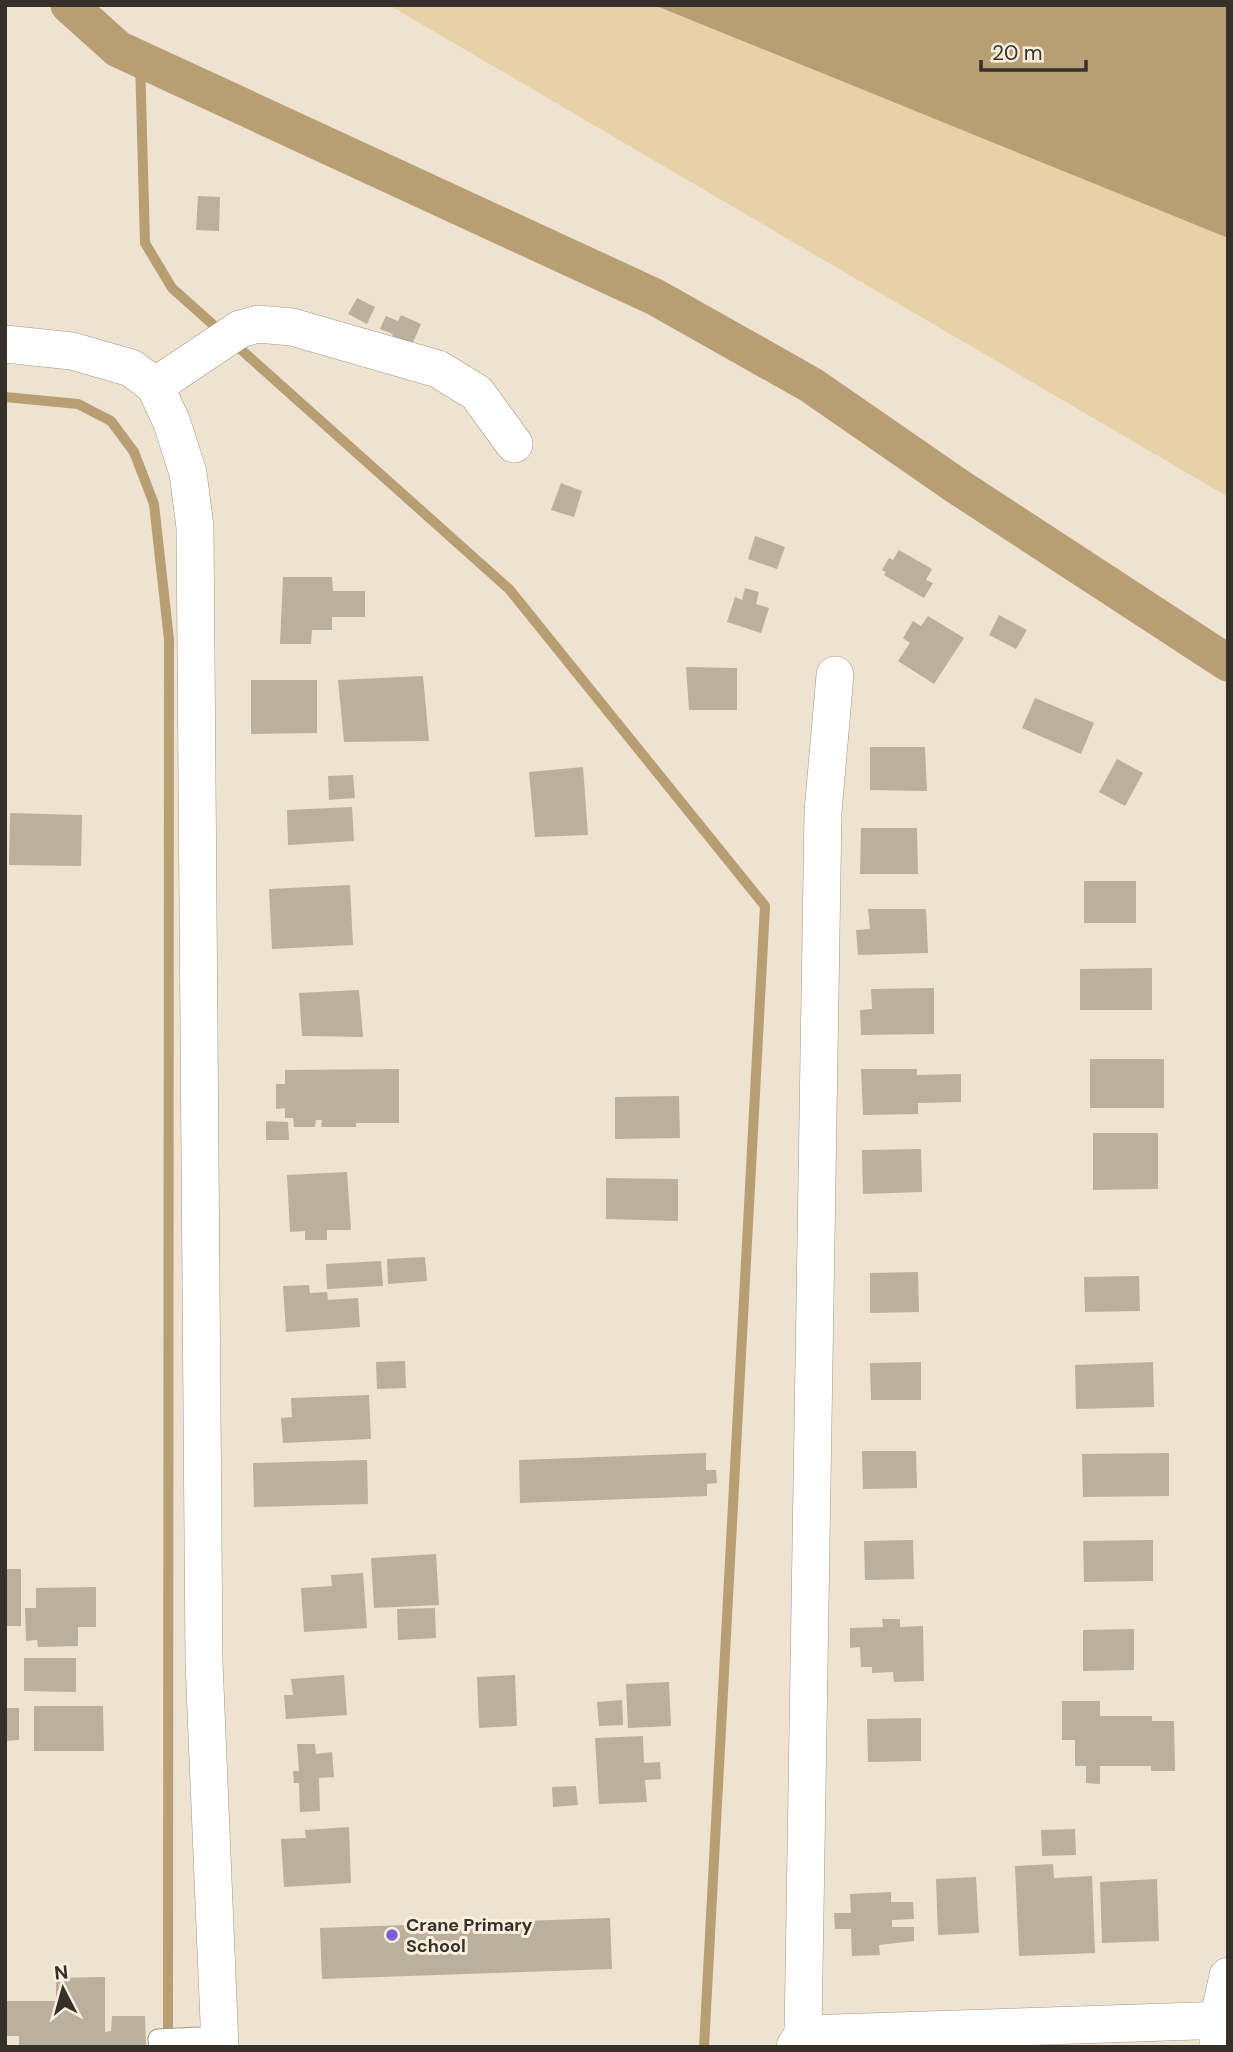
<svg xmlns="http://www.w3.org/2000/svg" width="1233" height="2052" font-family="'DM Sans',sans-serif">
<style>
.green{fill:#e7d1a9}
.water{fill:#b89f73}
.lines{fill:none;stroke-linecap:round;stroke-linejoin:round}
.stream{stroke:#b89f73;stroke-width:10}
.canal{stroke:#b89f73;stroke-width:37}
.building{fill:#bab09e}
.service-casing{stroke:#a19886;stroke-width:21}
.minor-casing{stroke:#a19886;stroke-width:38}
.service{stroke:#fff;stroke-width:19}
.minor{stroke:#fff;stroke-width:37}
.poi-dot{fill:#7e5dd7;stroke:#fbf0dd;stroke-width:2.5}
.labels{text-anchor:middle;stroke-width:6;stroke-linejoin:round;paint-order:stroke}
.poi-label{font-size:18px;font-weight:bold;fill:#35312a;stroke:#fbf0dd;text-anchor:start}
</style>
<rect width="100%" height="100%" fill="#ede3d0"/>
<polygon class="green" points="389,5 654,5 1228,238 1228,497"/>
<polygon class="water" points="654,5 1228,5 1228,238"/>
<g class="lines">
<g class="stream">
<polyline points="140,60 145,243 172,288 509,589 765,906 704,2047"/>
<polyline points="5,397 78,404 111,421 134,452 154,504 169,640 168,2040"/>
</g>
<polyline class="canal" points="69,5 118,49 655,297 811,385 957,486 1228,663"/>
</g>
<g class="building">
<polygon points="198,196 220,197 219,231 196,230"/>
<polygon points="357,298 375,307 367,324 348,314"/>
<polygon points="401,315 421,324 410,349 389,341 393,334 380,329 386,316 398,321"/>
<polygon points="561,483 582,491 574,517 551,510"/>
<polygon points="755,536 785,547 777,569 748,559"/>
<polygon points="899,550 932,569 926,580 933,583 924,598 884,575 886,572 882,570 889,558 893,560"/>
<polygon points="283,577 332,577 333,591 365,591 365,617 332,617 332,630 312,630 311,644 280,644"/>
<polygon points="745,588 759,592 756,604 769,608 761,633 727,622 735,597 742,600"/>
<polygon points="999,615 1027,630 1016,649 989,635"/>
<polygon points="928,616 964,638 934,684 898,661 910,643 903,638 913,621 921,626"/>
<polygon points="686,667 737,668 737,710 689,710"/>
<polygon points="423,676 429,741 344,742 338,680"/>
<polygon points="251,680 317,680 317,733 251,734"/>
<polygon points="1035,698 1094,723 1081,754 1022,728"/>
<polygon points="870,747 925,747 927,791 870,790"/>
<polygon points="1117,759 1143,773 1125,806 1099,792"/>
<polygon points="583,767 588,835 535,837 529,772"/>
<polygon points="353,775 355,798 329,800 328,776"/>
<polygon points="352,807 354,841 288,845 287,810"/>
<polygon points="10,813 82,815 81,866 9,865"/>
<polygon points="861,828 917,828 918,874 860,874"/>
<rect x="1084" y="881" width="52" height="42"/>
<polygon points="350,885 353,945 272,949 269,889"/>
<polygon points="868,909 926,909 928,953 858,955 856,930 870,929"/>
<polygon points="1152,968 1152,1010 1080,1010 1080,969"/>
<polygon points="934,988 934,1034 861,1035 860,1010 872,1009 871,989"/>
<polygon points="359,990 363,1037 302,1036 299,993"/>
<rect x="1090" y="1059" width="74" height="49"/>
<polygon points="399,1069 399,1123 356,1123 356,1127 321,1127 322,1120 316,1120 315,1127 294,1127 293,1118 285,1118 285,1108 276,1109 276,1084 285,1084 285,1070"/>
<polygon points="861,1069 917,1069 917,1075 961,1074 961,1102 918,1103 918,1114 863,1115"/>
<polygon points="679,1096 680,1138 615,1139 615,1097"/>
<polygon points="266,1121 288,1122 289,1140 266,1140"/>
<polygon points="1093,1133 1158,1133 1158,1189 1093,1190"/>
<polygon points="921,1149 922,1192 863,1194 862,1150"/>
<polygon points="347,1172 351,1230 327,1230 327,1240 305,1240 305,1231 290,1232 287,1175"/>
<polygon points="606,1178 678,1179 678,1221 606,1219"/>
<polygon points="425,1257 427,1281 388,1284 387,1259"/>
<polygon points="381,1261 383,1286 327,1289 326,1264"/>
<polygon points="918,1272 919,1312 870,1313 870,1273"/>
<polygon points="1139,1276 1140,1311 1085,1312 1084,1277"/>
<polygon points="309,1285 310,1293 327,1292 328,1300 358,1298 360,1327 286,1332 283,1286"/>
<polygon points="405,1361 406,1388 377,1389 376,1362"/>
<polygon points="921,1362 921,1400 871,1400 870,1363"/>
<polygon points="1153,1362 1154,1407 1076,1409 1075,1365"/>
<polygon points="369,1395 371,1439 283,1443 281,1418 292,1417 291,1398"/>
<polygon points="862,1451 916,1451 917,1488 863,1489"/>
<polygon points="706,1453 706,1470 716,1470 717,1483 707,1484 707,1496 520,1503 519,1460"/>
<polygon points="1169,1453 1169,1496 1083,1497 1082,1454"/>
<polygon points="367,1460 368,1504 254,1507 253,1463"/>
<polygon points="913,1540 914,1579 865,1580 864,1541"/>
<polygon points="1153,1540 1153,1581 1084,1582 1083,1541"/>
<polygon points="436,1554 439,1605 374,1608 371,1558"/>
<rect x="5" y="1569" width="16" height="57"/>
<polygon points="363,1573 367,1628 304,1632 301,1588 332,1586 331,1575"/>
<polygon points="96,1587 96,1627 78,1627 78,1646 38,1647 37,1640 26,1641 25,1608 36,1608 36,1588"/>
<polygon points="435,1608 436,1638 398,1640 397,1609"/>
<polygon points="882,1619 900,1619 900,1627 923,1626 924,1681 894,1682 893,1672 872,1673 872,1667 861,1667 860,1647 850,1648 850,1628 883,1627"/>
<polygon points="1134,1629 1134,1670 1083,1671 1083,1630"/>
<polygon points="24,1658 76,1658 76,1692 24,1691"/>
<polygon points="344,1675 347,1715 286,1719 284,1695 293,1695 291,1679"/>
<polygon points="515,1675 517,1726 479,1728 477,1677"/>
<polygon points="669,1682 671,1726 628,1728 626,1684"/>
<polygon points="622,1700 623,1725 599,1726 597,1702"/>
<polygon points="1062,1701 1100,1701 1100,1716 1152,1716 1152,1721 1174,1721 1175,1771 1151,1771 1151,1766 1100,1766 1100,1784 1086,1783 1086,1766 1075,1766 1075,1740 1062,1740"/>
<polygon points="34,1706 103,1706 104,1751 34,1751"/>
<polygon points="5,1708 19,1708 19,1740 5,1741"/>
<polygon points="921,1718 921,1761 868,1762 867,1719"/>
<polygon points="643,1736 644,1763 660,1762 661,1779 645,1780 647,1802 599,1804 595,1738"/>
<polygon points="297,1744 315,1744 316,1754 332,1752 334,1777 319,1778 320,1811 300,1812 299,1783 294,1783 293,1771 299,1771"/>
<polygon points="576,1786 578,1805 553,1807 552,1787"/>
<polygon points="349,1827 351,1883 284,1887 281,1839 306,1838 305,1830"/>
<polygon points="1075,1829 1076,1855 1042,1856 1041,1830"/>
<polygon points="1053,1864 1054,1878 1092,1876 1095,1953 1019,1956 1015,1866"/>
<polygon points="976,1877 979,1933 938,1935 936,1879"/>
<polygon points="1157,1879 1159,1941 1102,1943 1100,1882"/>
<polygon points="891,1892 891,1902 913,1902 914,1919 892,1920 892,1927 914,1927 914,1941 879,1945 880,1955 852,1956 851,1929 835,1929 834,1913 851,1913 850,1894"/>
<polygon points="610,1918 612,1969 322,1979 320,1928"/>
<polygon points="105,1977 105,2032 111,2031 112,2016 145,2016 146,2047 19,2047 19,2036 5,2036 5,2001 56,2001 56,1978"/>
</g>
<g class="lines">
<g class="service-casing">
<polyline id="service" points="159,2047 158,2039 220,2036"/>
</g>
<g class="minor-casing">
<g id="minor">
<polyline points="5,344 72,351 131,368 155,386 172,423 188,473 195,527 204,1662 220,2047"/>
<polyline points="155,386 240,329 258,324 292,327 438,369 477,393 514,444"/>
<polyline points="803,2034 823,812 835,675"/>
<polyline points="795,2047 803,2034 1228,2020"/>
<polyline points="1218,2047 1218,2021 1228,1976"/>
</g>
</g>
<use href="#service" class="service"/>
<use href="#minor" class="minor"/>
</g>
<circle class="poi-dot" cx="392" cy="1935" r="7"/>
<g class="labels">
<g class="poi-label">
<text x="406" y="1931">Crane Primary<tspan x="406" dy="21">School</tspan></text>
</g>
</g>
<rect width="1233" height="2052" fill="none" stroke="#35312a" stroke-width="14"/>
<g transform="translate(63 1989) rotate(354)" stroke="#fbf0dd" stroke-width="5" paint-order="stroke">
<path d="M0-5L12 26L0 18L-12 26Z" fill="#35312a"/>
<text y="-10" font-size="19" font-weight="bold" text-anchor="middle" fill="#35312a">N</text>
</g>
<path d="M981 60v10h105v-10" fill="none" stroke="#35312a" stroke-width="3.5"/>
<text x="992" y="60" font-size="21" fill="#35312a" stroke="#fbf0dd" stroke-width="5" paint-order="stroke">20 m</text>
</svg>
